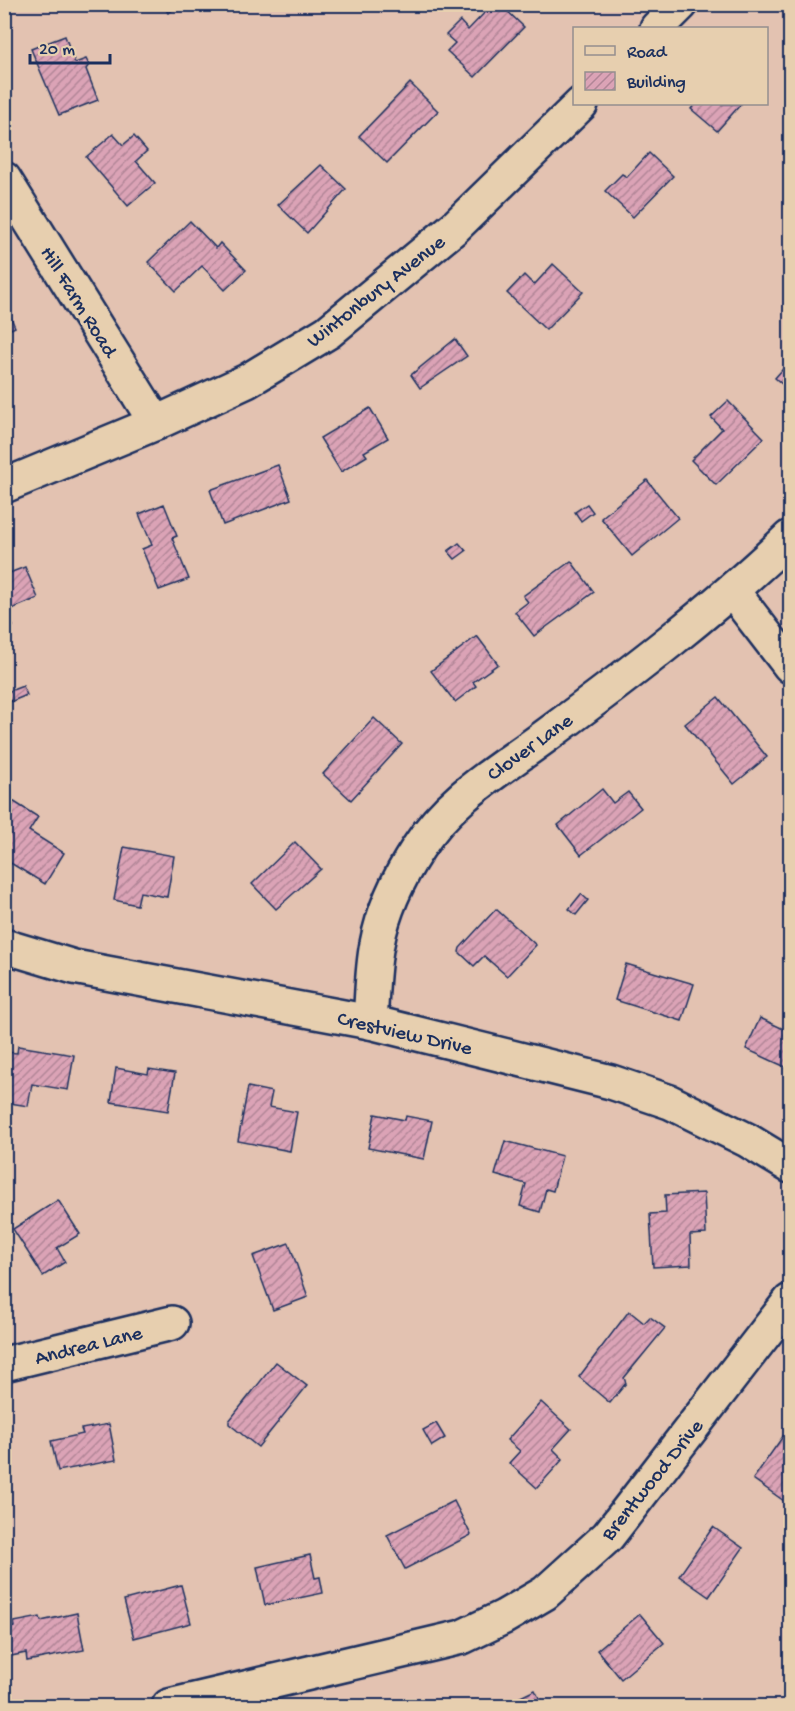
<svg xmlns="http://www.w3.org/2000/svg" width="795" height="1711" font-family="'Gochi Hand',sans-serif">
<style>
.building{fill:url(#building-hatch);stroke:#1b2f5e;stroke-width:1.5}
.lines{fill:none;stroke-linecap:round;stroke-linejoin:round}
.minor-casing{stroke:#1b2f5e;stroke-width:38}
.minor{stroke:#e7cfaf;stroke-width:33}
.labels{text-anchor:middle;stroke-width:6;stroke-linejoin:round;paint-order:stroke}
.street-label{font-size:21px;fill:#1b2f5e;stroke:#e7cfaf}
</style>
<defs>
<pattern id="building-hatch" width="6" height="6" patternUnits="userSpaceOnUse" patternTransform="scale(1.5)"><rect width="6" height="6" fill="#dba3b6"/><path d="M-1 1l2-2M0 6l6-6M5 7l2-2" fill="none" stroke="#b18597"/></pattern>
</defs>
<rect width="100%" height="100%" fill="#e3c2b1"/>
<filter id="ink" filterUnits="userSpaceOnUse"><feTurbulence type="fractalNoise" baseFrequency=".0167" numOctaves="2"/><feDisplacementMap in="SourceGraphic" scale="12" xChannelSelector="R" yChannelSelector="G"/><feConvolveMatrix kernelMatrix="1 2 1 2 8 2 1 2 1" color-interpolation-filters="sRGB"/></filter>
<g filter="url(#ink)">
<g class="building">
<polygon points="163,4 183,4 168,13"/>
<polygon points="493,4 500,4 524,27 475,77 447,51 455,43 446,35 460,21 468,30"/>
<polygon points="788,4 790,4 790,21 783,10"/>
<polygon points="65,36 75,63 86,59 89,65 86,69 98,100 59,115 31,49"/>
<polygon points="410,83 438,111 387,163 359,136"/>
<polygon points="695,104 741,104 717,131 691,109"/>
<polygon points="113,134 123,145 134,136 147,151 136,161 155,183 128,206 86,157"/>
<polygon points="649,153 673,176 633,217 605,191 622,174 627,177"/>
<polygon points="321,165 346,189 307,233 278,205"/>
<polygon points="190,221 216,248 220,243 246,270 225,290 202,266 176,291 148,262"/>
<polygon points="553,264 583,292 546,330 507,293 524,275 534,285"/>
<polygon points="4,302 15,327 4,332"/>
<polygon points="455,339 467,356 420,388 411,375"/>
<polygon points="790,361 790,391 775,378"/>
<polygon points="728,401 764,438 716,485 691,460 722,429 711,417"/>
<polygon points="370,408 388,438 364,452 367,456 341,472 320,438"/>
<polygon points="278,465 291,499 223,525 210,490"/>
<polygon points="647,480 678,518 632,556 601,518"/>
<polygon points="164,504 177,536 172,538 189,579 159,590 142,549 152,545 139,514"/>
<polygon points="587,504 593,512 581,521 575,512"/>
<polygon points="459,543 466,551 455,559 448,551"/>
<polygon points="571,561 594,592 534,636 515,612 528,602 523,596"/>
<polygon points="25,567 38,598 7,611 13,626 4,630 4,575"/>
<polygon points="477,636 498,664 473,682 476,686 455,702 431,671"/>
<polygon points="23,686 27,695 10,702 7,692"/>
<polygon points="718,697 767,757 734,784 685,724"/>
<polygon points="374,718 402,744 351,800 323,774"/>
<polygon points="602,789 613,803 628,792 641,808 581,855 558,825"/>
<polygon points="8,798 38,817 29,831 64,853 45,884 4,859 4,804"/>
<polygon points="295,842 321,869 276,909 252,884"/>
<polygon points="124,847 174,856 167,897 140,892 137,905 114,900"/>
<polygon points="581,894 588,900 576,915 569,909"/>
<polygon points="496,909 536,945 507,976 484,956 474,966 459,952 460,948"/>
<polygon points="626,964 694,984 682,1021 615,1000"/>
<polygon points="760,1018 790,1032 790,1069 746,1049"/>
<polygon points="18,1046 74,1055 68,1090 32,1084 28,1106 4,1102 4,1052 17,1053"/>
<polygon points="116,1068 148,1074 149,1069 175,1073 168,1111 111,1102"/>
<polygon points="248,1087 272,1092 269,1107 297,1112 290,1151 238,1141"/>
<polygon points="375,1114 405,1120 406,1116 432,1121 424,1159 368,1148"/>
<polygon points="505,1141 562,1156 553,1191 546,1189 540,1212 520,1206 526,1184 495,1175"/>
<polygon points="704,1193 706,1234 690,1235 691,1265 653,1267 650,1214 666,1213 665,1195"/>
<polygon points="58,1200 80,1234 57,1248 65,1262 43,1276 13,1229"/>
<polygon points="289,1243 308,1297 273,1310 253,1256"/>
<polygon points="629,1311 644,1323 650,1317 665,1328 624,1378 626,1383 610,1403 579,1377"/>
<polygon points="276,1362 307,1386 258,1447 229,1424 229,1421"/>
<polygon points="541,1402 571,1429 553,1449 563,1459 537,1488 509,1463 520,1451 507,1440"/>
<polygon points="436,1423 445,1438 432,1446 423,1430"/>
<polygon points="109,1424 116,1460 58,1471 51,1441 83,1434 81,1429"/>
<polygon points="786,1432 790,1435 790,1492 784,1501 753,1479"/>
<polygon points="454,1501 471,1535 405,1569 387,1535"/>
<polygon points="713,1527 743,1548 709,1597 679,1576"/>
<polygon points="310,1555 315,1578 320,1577 323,1593 265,1605 257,1567"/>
<polygon points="181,1585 191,1623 134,1638 124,1600"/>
<polygon points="77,1613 84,1650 27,1661 26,1653 11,1656 5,1629 15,1627 14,1622 40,1617 41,1621"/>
<polygon points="640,1614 664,1643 621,1679 597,1650"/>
<polygon points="535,1690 543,1706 502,1706"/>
</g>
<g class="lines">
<g class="minor-casing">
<g id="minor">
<polyline points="657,28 681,4"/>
<polyline points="4,179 156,423"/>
<polyline points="4,486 156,423 247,381 328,332 454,228 581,104"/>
<polyline points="733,592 790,666"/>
<polyline points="4,946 74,967 370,1022 611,1082 670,1102 747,1140 790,1166"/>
<path d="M370,1022c2,-26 2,-53 7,-78 6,-33 22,-67 41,-96 32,-51 82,-78 129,-113 84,-62 168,-126 243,-198"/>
<polyline points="4,1364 172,1323"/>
<polyline points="169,1706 462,1637 504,1617 545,1593 608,1536 790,1301"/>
</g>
</g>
<use href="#minor" class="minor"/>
</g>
</g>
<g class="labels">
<g class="street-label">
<text transform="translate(375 290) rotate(-38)" y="7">Wintonbury Avenue</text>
<text transform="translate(80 301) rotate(58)" y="7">Hill Farm Road</text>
<text transform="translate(529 746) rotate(-36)" y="7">Clover Lane</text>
<text transform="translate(405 1032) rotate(13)" y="7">Crestview Drive</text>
<text transform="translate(88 1344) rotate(-14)" y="7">Andrea Lane</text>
<text transform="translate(651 1479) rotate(-51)" y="7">Brentwood Drive</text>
</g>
</g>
<rect width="795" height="1711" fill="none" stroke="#e7cfaf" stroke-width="24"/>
<rect x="12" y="12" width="771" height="1687" fill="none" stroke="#1b2f5e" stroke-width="2" filter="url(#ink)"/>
<rect x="573" y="27" width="195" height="78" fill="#e7cfaf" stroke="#958f8f" stroke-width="1.5"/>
<rect x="585" y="46" width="30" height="9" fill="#e7cfaf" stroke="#958f8f" stroke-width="1.5"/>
<text x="627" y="57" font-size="18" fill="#1b2f5e">Road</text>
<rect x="585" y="72" width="30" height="18" fill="url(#building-hatch)" stroke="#958f8f" stroke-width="1.5"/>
<text x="627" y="87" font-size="18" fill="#1b2f5e">Building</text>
<path d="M30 54v9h80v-9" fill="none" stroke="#1b2f5e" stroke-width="3"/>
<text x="39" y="54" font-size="18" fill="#1b2f5e" stroke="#e7cfaf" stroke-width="4.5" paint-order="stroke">20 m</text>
</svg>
